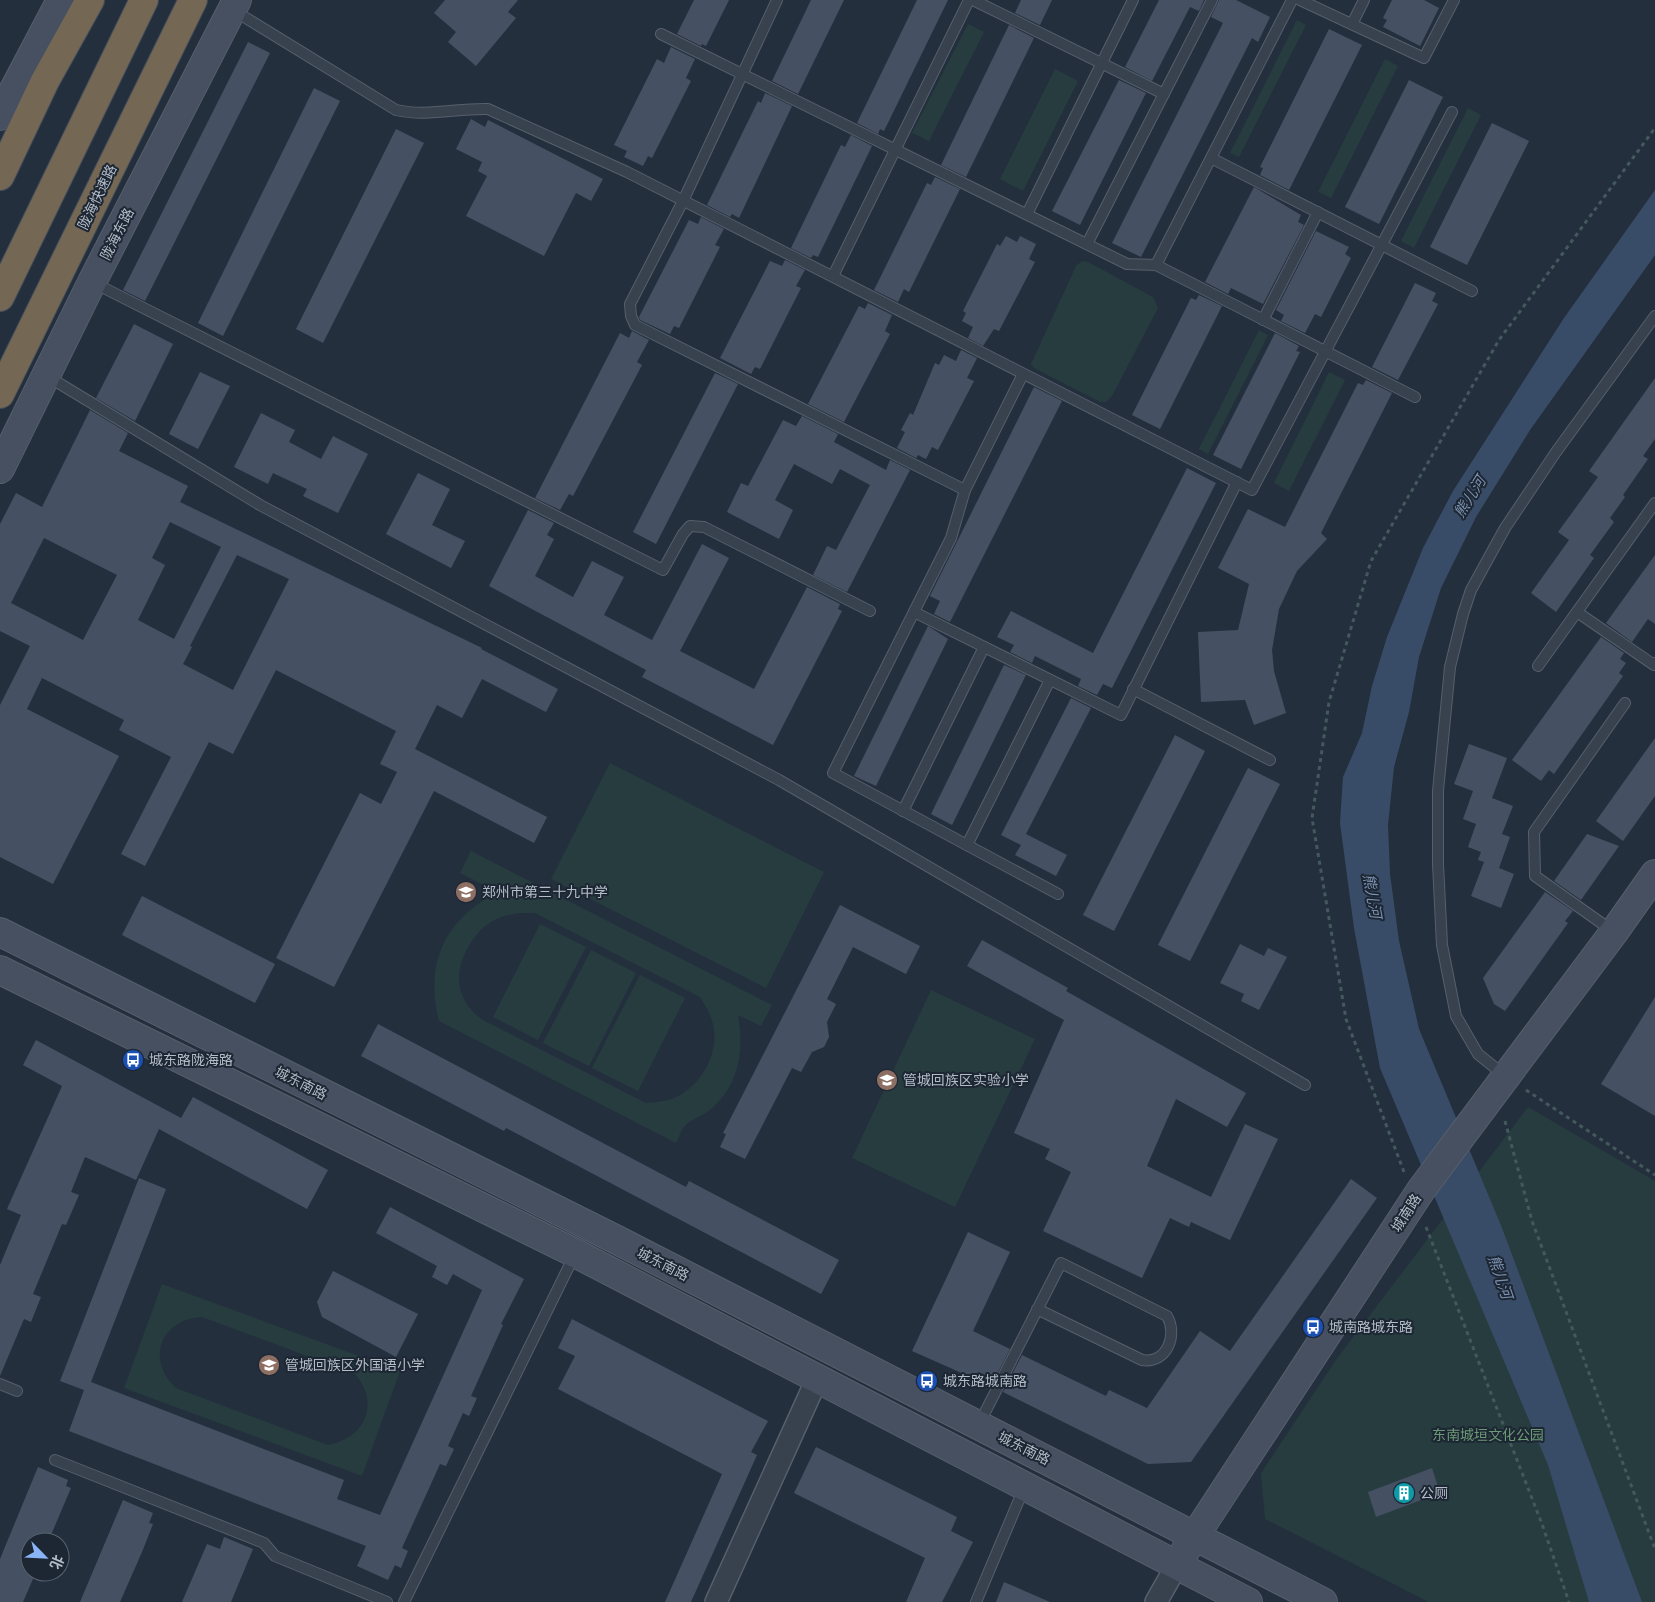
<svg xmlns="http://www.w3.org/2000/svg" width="1655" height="1602" font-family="Mulish,'Noto Sans SC',sans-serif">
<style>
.green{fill:#263c3f;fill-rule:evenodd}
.water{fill:#394c67}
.building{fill:#455162;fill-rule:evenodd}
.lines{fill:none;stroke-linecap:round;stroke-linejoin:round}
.lane-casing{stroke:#565f6c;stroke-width:12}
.street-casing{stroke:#565f6c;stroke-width:24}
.secondary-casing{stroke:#565f6c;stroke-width:30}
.highway-casing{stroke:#434c59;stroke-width:30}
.path{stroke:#44595c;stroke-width:3;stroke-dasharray:4 4;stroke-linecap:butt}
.lane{stroke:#38414e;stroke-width:10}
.street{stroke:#38414e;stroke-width:21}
.secondary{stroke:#465061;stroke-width:28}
.highway{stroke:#746855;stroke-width:28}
.labels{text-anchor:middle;stroke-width:4;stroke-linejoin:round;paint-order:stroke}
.street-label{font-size:14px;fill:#b4bcc9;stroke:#1d2633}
.poi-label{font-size:14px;fill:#b4bcc9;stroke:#1d2633;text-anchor:start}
.park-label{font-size:14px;fill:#6b9a76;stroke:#1d2633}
.water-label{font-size:15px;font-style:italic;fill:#7c92b1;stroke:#1d2633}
</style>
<rect width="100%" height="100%" fill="#242f3e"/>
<g class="green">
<polygon points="1297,20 1306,25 1239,157 1230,153"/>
<polygon points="968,24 984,32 929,141 912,133"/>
<polygon points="1385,59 1398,66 1331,198 1318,192"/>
<polygon points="1055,69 1078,81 1023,191 1000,179"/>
<polygon points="1468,108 1481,115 1414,248 1401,241"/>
<polygon points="1082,261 1088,262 1153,297 1158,308 1112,396 1106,402 1100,402 1034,368 1031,364 1076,266"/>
<polygon points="1259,330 1268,335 1208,454 1199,449"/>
<polygon points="1329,372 1345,380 1289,491 1274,483"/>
<polygon points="610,763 824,872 766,988 551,879"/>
<path d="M471,851l301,154 -11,21 -23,-11c6,35 2,69 -27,94 -7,6 -20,10 -26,17 -4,4 -6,11 -9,17l-237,-122c-15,-58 6,-102 59,-129l-38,-19zM518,913h17l165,84c4,7 9,14 11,21 11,28 -6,63 -31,77 -10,6 -22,7 -34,8l-165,-84c-10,-8 -18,-18 -21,-31 -6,-26 16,-62 39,-70 6,-3 13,-3 19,-5z"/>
<polygon points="540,924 586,947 538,1040 493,1017"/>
<polygon points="591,950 636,973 589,1066 543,1043"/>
<polygon points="640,975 685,998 638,1091 592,1068"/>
<polygon points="931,990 1035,1039 955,1207 852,1158"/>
<polygon points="1528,1107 1655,1181 1655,1602 1429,1602 1265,1519 1261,1473 1338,1357"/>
<path d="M162,1284l238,87 -38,105 -238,-88zM202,1317l153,57c25,29 11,64 -27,71l-152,-57c-31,-28 -15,-69 26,-71z"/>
</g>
<polygon class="water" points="1655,190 1655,255 1530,430 1476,517 1441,588 1419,657 1409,712 1394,767 1388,825 1390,874 1399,941 1419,1029 1502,1228 1642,1602 1589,1602 1548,1465 1380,1068 1354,928 1340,823 1343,777 1362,733 1372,686 1387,637 1423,548 1453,491 1564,318"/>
<g class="building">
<polygon points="445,0 518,0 508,12 516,18 476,66 448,42 456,32 434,13"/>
<polygon points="694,0 729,0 706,46 702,44 701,46 677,34"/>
<polygon points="811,0 844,0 798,94 772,81"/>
<polygon points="917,0 948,0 884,131 880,129 878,134 857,123"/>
<polygon points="1021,0 1052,0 1040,25 1015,13"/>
<polygon points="1159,0 1204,0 1199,11 1190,7 1152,81 1125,67"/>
<polygon points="1219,0 1236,0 1270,17 1258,42 1252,38 1141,257 1112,243 1223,23 1211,17"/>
<polygon points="1392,0 1424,0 1439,8 1420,46 1383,27 1387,20 1383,18"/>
<polygon points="1009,25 1034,38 966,177 941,165"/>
<polygon points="1329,29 1362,45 1289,190 1260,175 1263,168 1260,167"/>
<polygon points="248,42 270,53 145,301 123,290"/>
<polygon points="671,47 695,59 686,78 691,81 652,158 648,156 643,166 624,157 627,151 614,145 657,59 664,63"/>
<polygon points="1119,80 1146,93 1080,225 1052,211"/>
<polygon points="1409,80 1443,97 1379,224 1345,207"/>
<polygon points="314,88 340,101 223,336 198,323"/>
<polygon points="765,93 792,106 739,218 732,214 730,217 707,205 758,101 761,103"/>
<polygon points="471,119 485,127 488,120 603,179 591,201 576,193 544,256 466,216 487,176 478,171 482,162 456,149"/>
<polygon points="1492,123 1529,141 1467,265 1430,247"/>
<polygon points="396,129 424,143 323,343 296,329"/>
<polygon points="851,135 872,146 818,257 813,255 811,258 791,248 841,145 845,147"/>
<polygon points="935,177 960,189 909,292 904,289 898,302 874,290 927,183 931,185"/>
<polygon points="1254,187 1301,215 1298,222 1304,225 1263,304 1231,288 1228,294 1205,282"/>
<polygon points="701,217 724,229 715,245 720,247 679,328 674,326 670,334 640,320 639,317 689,220 698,224"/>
<polygon points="1316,231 1349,247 1345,254 1351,258 1321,317 1315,314 1305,333 1281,321 1284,315 1276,310"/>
<polygon points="1006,236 1017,242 1020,236 1036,244 1029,259 1035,262 999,331 994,329 983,346 968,338 973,327 962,321 966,313 963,311 997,244 1000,246"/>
<polygon points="785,260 805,270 796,286 801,288 760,369 755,367 751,374 720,358 770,261 782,266"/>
<polygon points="1415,283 1436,293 1432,301 1438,304 1398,380 1372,367"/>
<polygon points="1199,295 1222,306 1160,429 1132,415 1191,298 1196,300"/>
<polygon points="868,303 892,315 885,331 890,334 844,422 808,404 859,306 865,309"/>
<polygon points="134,324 173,344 135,421 96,398"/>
<polygon points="632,331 649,340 637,362 642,365 573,496 569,494 560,510 535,498 620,333 629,338"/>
<polygon points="1275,333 1299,346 1296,351 1300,352 1241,469 1213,455"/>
<polygon points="961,350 977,358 967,378 974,381 938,450 932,447 926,459 918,455 916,458 897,448 905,432 901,430 910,413 913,415 935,363 939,365 944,355 956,361"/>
<polygon points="200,372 230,386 198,449 169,434"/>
<polygon points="715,373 738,384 656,544 633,532"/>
<polygon points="1655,378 1655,439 1643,456 1648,459 1623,495 1625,497 1610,518 1614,522 1590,555 1594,558 1556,612 1531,593 1569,540 1558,532 1598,477 1589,471"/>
<polygon points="1366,380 1392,393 1321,533 1327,539 1297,571 1279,609 1272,650 1274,671 1286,713 1254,725 1245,700 1201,702 1198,632 1238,630 1249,584 1218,568 1248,509 1285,527 1358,383 1363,385"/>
<polygon points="1034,387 1062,401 950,622 934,614 940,601 930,596"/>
<path d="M90,410l38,23 -9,18 69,35 -8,16 302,146 -1,1 77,40 -12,23 -64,-33 -20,39 -25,-13 -22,44 132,68 -13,26 -100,-52 -100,196 -58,-29 84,-165 21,11 16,-32 -17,-8 16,-33 -120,-61 -43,84 -24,-12 -64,124 -24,-12 50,-97 -52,-27 5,-10 -82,-42 -15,31 92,47 -66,128 -53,-27v-152l30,-59 -30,-15v-107l16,-31 26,14zM170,522l51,25 -47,92 -36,-19 27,-55 -13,-7zM44,538l73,37 -34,65 -72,-37zM237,555l52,24 -56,111 -50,-26 9,-17 -2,-1z"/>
<polygon points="261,413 295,430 289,442 321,459 333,436 368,454 338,513 303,496 307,489 273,473 268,484 234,467"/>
<polygon points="802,416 838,434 834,442 886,470 890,460 910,470 847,592 813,575 827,546 836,550 870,485 840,469 832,484 794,464 775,500 793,510 779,539 727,512 741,483 748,486 783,420 796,426"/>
<polygon points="1187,468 1216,483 1112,688 1103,684 1097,695 1078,686 1081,679 1035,656 1032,663 1010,652 1014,645 997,637 1011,611 1093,653"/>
<polygon points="418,473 450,489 432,525 465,541 451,568 386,534"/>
<polygon points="528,510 554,523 547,535 554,539 535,576 573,597 592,561 624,577 604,615 652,640 702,544 729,558 680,651 754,689 807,587 840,604 838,609 842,611 773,745 642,677 646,670 489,586"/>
<polygon points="1655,555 1655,624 1648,619 1632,642 1606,623"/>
<polygon points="928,626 948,639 876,786 854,776"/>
<polygon points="1601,637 1624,653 1620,659 1626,663 1619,673 1623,676 1554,774 1549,770 1541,781 1512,760"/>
<polygon points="1004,665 1026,675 952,825 931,814"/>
<polygon points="1071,698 1091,708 1026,834 1067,855 1056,876 1015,855 1021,845 1001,835"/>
<polygon points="1175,735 1205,751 1114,931 1083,915"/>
<polygon points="1655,738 1655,796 1623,841 1596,821"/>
<polygon points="1469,744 1507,758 1492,798 1513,806 1502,834 1510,837 1499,868 1514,874 1501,908 1471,896 1484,862 1478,860 1481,852 1468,847 1476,824 1463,819 1473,791 1454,784"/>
<polygon points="1248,768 1280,784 1190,961 1158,945"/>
<polygon points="1587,834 1619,846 1581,900 1554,881"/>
<polygon points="1545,892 1573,911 1565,921 1568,923 1505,1011 1494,1004 1483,978"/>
<polygon points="142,896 275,964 255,1003 122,935"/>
<polygon points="840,905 920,946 906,974 853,947 827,999 836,1004 827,1022 829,1037 824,1047 812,1052 801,1072 792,1068 745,1159 720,1147 726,1134 723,1133"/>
<polygon points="982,940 1068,988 1066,991 1246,1093 1227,1127 1176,1099 1147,1166 1211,1197 1245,1124 1278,1139 1230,1240 1191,1222 1189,1227 1170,1218 1142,1278 1043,1231 1071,1172 1045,1159 1050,1149 1014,1133 1064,1020 967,966"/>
<polygon points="1240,944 1264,956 1268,948 1287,957 1259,1010 1241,1001 1244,994 1220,983"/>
<polygon points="1655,997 1655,1116 1601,1084"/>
<polygon points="378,1024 686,1187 689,1181 839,1260 821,1294 506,1128 504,1131 361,1056"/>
<polygon points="36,1040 181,1118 193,1097 328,1170 307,1209 159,1129 136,1180 85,1157 71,1192 79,1195 66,1225 62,1224 33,1294 41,1297 31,1322 24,1319 0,1376 0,1265 21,1215 7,1209 62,1086 23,1065"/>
<polygon points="139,1178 166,1189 91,1382 344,1480 337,1499 380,1515 482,1290 453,1274 447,1285 432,1277 437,1266 376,1233 390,1207 524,1279 501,1324 503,1325 471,1396 477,1398 469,1416 463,1413 448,1446 454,1449 446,1466 440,1464 402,1548 408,1551 401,1568 395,1565 388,1580 357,1566 366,1546 69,1431 84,1390 60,1381"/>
<polygon points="1351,1179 1377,1198 1191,1462 1148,1464 1003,1392 1022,1355 1106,1396 1109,1390 1147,1408 1200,1331 1230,1351"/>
<polygon points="968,1232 1010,1252 973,1331 1010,1349 991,1386 912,1351"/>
<polygon points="333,1271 418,1314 396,1357 322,1317 317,1302"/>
<polygon points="572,1319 768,1421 751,1452 757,1455 691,1602 665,1602 722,1474 558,1389 575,1356 558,1348"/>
<polygon points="816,1447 957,1517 951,1531 973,1542 942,1602 906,1602 925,1558 794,1493"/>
<polygon points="38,1467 68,1480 66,1486 71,1488 48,1542 30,1542 30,1572 36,1572 23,1602 0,1602 0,1559"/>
<polygon points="1432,1468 1440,1493 1376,1517 1368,1492"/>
<polygon points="123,1500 153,1513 149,1523 153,1524 142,1552 120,1602 80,1602"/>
<polygon points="224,1537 253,1549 231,1602 182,1602 207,1544 220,1549"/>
<polygon points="1004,1582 1050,1602 996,1602"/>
</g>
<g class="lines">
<g class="lane-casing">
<g id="lane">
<polyline points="777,0 683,201 630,304 631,316 635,325 965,490"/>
<polyline points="973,0 1164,94"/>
<polyline points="1300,0 1424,58 1454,0"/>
<path d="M233,10l163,100c31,7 61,-2 92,-1l139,63 625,318 200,-378"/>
<polyline points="1352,24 1364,0"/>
<polyline points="661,34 1127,264 1156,265 1415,397"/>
<polyline points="1211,158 1472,291"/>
<polyline points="1027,214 1133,0"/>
<polyline points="1087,244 1212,0"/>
<polyline points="1156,265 1292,0"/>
<polyline points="833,276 969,0"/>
<polyline points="92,282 663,570 683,534 690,526 704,527 870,611"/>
<polyline points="1263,320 1318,212"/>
<polyline points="1023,374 965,490 951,538 833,773 1058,894"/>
<polyline points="47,376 260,505 779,780 1305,1085"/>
<polyline points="914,612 1121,715 1237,482"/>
<polyline points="1577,612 1654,665 1655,663"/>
<polyline points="1538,666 1655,503"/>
<polyline points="1133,689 1270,760"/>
<polyline points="903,811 984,647"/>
<polyline points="967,845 1050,680"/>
<polyline points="1614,932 1535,876 1534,832 1625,703"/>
<polyline points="1504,1075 1478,1054 1456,1016 1442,945 1438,864 1438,791 1450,667 1463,614 1471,590 1505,528 1556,452 1655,316"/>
<polyline points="0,1384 17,1391"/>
<path d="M979,1424l82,-161 106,53c11,19 0,48 -25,44l-105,-51"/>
<polyline points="55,1460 264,1543 275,1556 387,1602"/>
<polyline points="404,1602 575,1254"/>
<polyline points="976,1602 1024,1488"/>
</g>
</g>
<g class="street-casing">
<g id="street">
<polyline points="716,1602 817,1379"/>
<polyline points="1156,1602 1177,1565"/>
</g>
</g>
<g class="secondary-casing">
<g id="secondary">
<polyline points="0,116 61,0"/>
<polyline points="0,469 92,282 237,0"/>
<polyline points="0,932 617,1240 1323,1602"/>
<polyline points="0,970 575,1253 1248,1602"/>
<polyline points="1185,1551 1421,1190 1614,932 1655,874"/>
</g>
</g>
<g class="highway-casing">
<g id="highway">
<polyline points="0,176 45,81 90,0"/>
<polyline points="0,297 144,0"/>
<polyline points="0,394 193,0"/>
</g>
</g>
<g class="path">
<polyline points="1526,1090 1655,1175"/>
<polyline points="1505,1121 1532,1221 1655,1549"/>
<polyline points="1404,1172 1346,1019 1312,818 1329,702 1371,561 1499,340 1655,128"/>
<polyline points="1426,1227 1542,1524 1569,1602"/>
</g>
<use href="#lane" class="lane"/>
<use href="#street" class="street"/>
<use href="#secondary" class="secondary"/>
<use href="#highway" class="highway"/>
</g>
<defs>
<g id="school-disc" transform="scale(1.125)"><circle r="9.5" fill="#8d6e63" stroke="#1d2633"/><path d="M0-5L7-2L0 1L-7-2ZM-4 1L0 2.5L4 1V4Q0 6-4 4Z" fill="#fff"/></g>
<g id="bus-disc" transform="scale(1.125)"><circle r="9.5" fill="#1a4fb4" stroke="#1d2633"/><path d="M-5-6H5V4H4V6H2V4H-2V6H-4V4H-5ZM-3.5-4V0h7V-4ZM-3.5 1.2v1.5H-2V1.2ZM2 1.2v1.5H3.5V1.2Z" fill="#fff"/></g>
<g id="building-disc" transform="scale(1.125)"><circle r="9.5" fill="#0f9aa8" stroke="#1d2633"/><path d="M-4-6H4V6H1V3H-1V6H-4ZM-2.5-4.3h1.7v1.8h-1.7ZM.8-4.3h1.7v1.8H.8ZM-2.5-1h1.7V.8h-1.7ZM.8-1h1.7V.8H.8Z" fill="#fff"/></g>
</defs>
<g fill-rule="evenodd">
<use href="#school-disc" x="466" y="892"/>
<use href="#bus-disc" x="133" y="1060"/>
<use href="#school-disc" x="887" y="1080"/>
<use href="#bus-disc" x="1313" y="1327"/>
<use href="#school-disc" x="269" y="1365"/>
<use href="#bus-disc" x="927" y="1381"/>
<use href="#building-disc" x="1404" y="1493"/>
</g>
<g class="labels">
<g class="street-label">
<text transform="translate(97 197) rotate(-64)" y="5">陇海快速路</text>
<text transform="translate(117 234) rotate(-63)" y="5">陇海东路</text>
<text transform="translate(301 1083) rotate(27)" y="5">城东南路</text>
<text transform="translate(1406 1213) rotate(-57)" y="5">城南路</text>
<text transform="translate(663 1264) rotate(27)" y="5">城东南路</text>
<text transform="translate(1024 1448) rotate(27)" y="5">城东南路</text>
</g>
<g class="poi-label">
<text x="482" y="897">郑州市第三十九中学</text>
<text x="149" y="1065">城东路陇海路</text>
<text x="903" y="1085">管城回族区实验小学</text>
<text x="1329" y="1332">城南路城东路</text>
<text x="285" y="1370">管城回族区外国语小学</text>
<text x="943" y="1386">城东路城南路</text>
<text x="1420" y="1498">公厕</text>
</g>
<g class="park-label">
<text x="1488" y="1440">东南城垣文化公园</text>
</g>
<g class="water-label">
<text transform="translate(1470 497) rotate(-58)" y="5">熊儿河</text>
<text transform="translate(1372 896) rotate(80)" y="5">熊儿河</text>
<text transform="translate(1500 1277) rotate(71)" y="5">熊儿河</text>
</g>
</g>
<g transform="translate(45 1557) rotate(114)"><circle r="24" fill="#1d2633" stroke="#59626f"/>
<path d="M0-4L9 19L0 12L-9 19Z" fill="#8ab4f8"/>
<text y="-8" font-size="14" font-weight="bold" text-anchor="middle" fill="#b4bcc9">北</text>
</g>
</svg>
